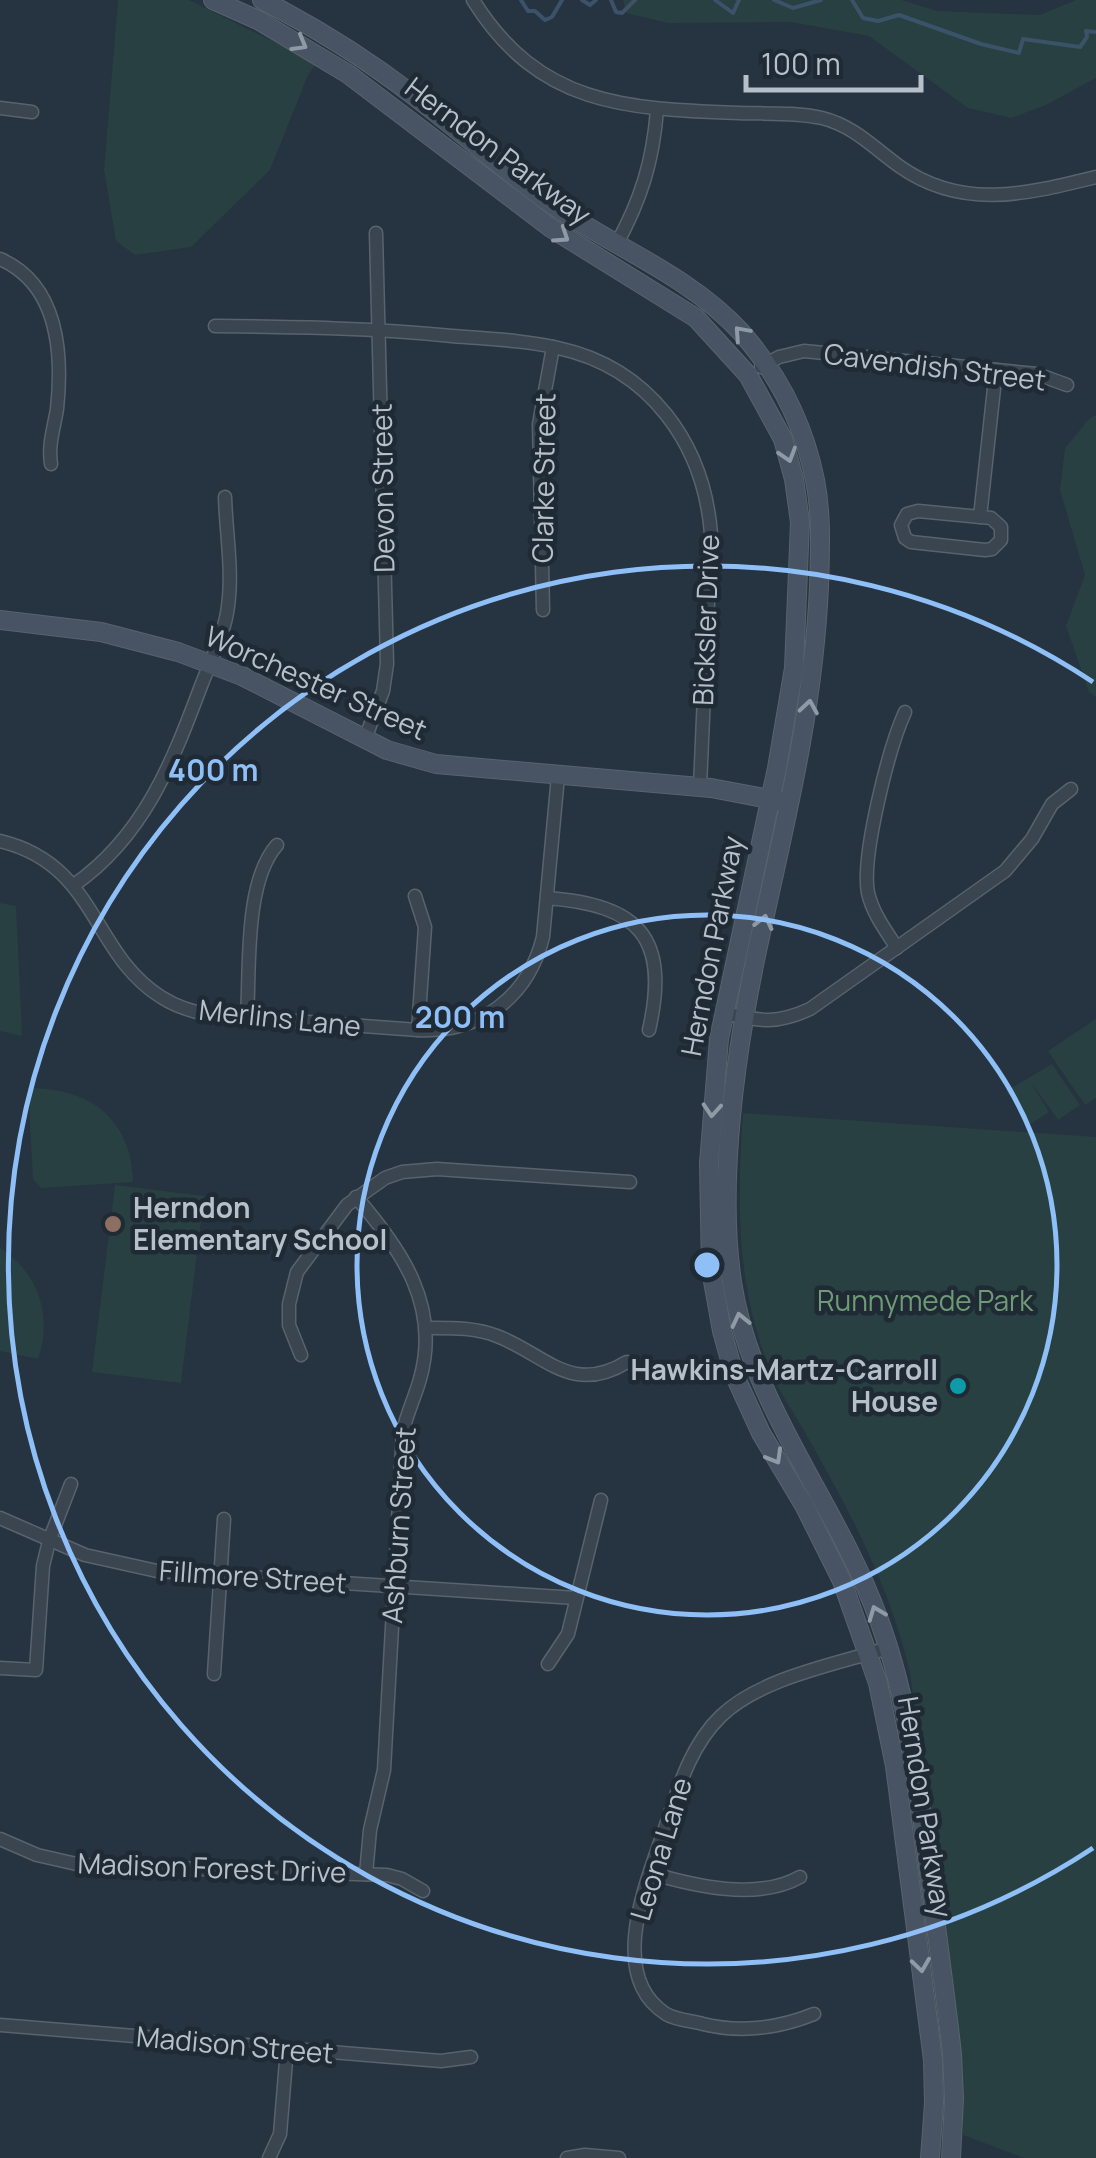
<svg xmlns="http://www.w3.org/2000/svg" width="1096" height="2158" font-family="Manrope,sans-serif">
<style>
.green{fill:#284041}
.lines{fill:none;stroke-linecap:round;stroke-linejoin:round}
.stream{stroke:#3c5268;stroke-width:4}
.street-casing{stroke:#58636d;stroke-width:15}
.secondary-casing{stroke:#58636d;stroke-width:20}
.street{stroke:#3a4550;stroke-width:12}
.secondary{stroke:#485463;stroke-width:18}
.oneway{stroke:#909aa6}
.ring{fill:none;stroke:#8fbff7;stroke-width:5}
.education-dot{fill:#8d6e63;stroke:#1f2a35;stroke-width:4}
.culture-dot{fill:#0f9aa8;stroke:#1f2a35;stroke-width:4}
.labels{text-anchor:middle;stroke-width:9;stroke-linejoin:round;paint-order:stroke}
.street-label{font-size:28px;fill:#b6c0ca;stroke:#1f2a35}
.poi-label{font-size:28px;font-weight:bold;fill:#b6c0ca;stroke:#1f2a35;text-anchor:start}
.park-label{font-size:28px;fill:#6e9b75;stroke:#1f2a35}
.centre{fill:#8fbff7;stroke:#1f2a35;stroke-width:5}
.ring-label{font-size:30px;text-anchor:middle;font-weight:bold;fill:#8fbff7;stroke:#1f2a35;stroke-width:9;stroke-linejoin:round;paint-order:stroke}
</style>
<rect width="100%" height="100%" fill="#263340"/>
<g class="green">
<polygon points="118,0 189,0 317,63 308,75 270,170 191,247 135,255 116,241 104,170"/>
<polygon points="623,0 901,0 937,11 1040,15 1076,0 1096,0 1096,78 1046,105 1011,118 968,108 869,36 791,22 668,23 626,13"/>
<polygon points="1096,415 1096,697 1089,692 1066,626 1085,575 1060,490 1065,448 1090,418"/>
<polygon points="0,903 16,906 22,1036 0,1031"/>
<polygon points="1096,1019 1096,1098 1085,1105 1048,1051"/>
<polygon points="1052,1064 1080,1105 1058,1120 1030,1081 1049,1112 1029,1125 1006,1091"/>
<path d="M28,1088c61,0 103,29 105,94l-92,6 -8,-9z"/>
<path d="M743,1113l353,24v1021h-72l-61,-23 -1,-53 -52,-409c-20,-87 -60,-161 -103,-237 -14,-25 -30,-46 -40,-74 -31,-82 -30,-162 -24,-249z"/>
<polygon points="115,1185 204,1196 181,1383 92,1372"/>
<path d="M0,1248c38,24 53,68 38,111l-38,-8z"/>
</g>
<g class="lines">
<g class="stream">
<polyline points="521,0 528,11 535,11 545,20 552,17 562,0"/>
<polyline points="582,0 590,5 596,0"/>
<polyline points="611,0 616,12 622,13 635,0"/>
<polyline points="715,0 733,13 739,0"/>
<polyline points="774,0 793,8 821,0"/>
<polyline points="852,0 863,18 878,21 899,15 981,44 1019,53 1023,39 1080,47 1087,37 1086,31 1096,32"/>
</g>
<g class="street-casing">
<g id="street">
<path d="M473,0c66,106 153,109 266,113 27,1 56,-1 83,5 32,8 52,30 77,48 63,45 128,28 197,11"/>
<polyline points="0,108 32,112"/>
<path d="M616,245c25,-45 37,-84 41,-135"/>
<path d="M0,259c58,25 63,94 57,150 -3,19 -9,35 -6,55"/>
<path d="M215,326c80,1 158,2 237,10 35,3 72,4 106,12 92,20 146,96 153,186l-11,253"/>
<polyline points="761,367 779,357 804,351 1037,374 1067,385"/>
<polygon points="918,511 991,518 1001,527 1001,540 992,549 985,550 911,542 905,538 901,525 907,514"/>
<polyline points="980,517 996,370"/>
<polyline points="543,610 539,424 553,347"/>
<polyline points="365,739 383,691 387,664 376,233"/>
<path d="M0,841c97,23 91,112 161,156 39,25 90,21 134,24 41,3 82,6 123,9 63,3 110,-33 125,-93l15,-161"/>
<path d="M74,885c70,-49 98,-122 127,-199 10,-26 24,-53 27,-80 5,-35 -2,-74 -3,-109"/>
<polyline points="415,896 425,927 418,1030"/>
<path d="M547,898c92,7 123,39 102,132"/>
<path d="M897,948c-11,-17 -24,-34 -29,-55 -7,-36 21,-146 37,-181"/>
<path d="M724,1013c36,8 51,12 86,-4l195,-138 27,-32 20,-35 19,-15"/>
<path d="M247,1018c3,-48 -3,-136 30,-173"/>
<path d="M356,1197c45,52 85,109 64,182 -5,18 -13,34 -17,52l-19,339 -14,60 -4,44"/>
<path d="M426,1328c24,0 48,-1 71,8 48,18 74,60 130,26"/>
<polyline points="301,1355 289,1325 289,1304 297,1272 347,1205 385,1178 402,1172 437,1169 630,1182"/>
<polyline points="0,1518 85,1555 157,1571 576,1598"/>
<polyline points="548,1664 568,1634 601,1500"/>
<polyline points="0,1668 36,1670 43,1566 49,1541 71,1484"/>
<polyline points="214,1674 224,1519"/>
<polyline points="0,1839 37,1855 81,1865 387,1875 402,1879 423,1891"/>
<path d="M650,1873c45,13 107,28 150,4"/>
<path d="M814,2014c-35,14 -74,19 -111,10 -11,-3 -27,-4 -37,-10 -60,-38 -19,-133 -2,-183 14,-41 25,-84 57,-115 39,-38 116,-52 167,-68"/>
<polyline points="0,2025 441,2061 471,2057"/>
<polyline points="269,2158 280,2134 287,2049"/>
<polyline points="567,2158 585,2155 619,2158"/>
</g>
</g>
<g class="secondary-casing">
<g id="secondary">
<polyline points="213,0 258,20 348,74 551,228 696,318 748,375 783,439 794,479 800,522 794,668 777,768 719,1039 709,1163 711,1270 722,1331 734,1374 761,1433 804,1505 842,1581 878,1683 895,1766 933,2060 934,2103 930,2158"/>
<path d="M262,0c53,27 104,59 151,95 45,34 86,71 131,104 64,46 143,74 197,133 37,42 63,93 74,148 7,35 5,71 4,107 -6,129 -35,239 -62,364 -21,99 -40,231 -25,331 19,125 105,221 147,338 29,79 39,161 49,245 8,63 17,126 24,189l2,45 -3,59"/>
<polyline points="0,620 101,632 178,652 242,676 387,750 436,764 711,788 780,801"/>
</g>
</g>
<use href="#street" class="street"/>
<use href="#secondary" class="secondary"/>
</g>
<defs><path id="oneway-chevron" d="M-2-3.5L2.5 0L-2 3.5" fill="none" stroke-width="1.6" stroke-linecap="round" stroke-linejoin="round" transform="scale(2.5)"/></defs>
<g class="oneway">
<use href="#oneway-chevron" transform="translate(300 44) rotate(30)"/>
<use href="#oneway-chevron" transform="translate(562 236) rotate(34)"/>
<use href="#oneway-chevron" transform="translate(741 333) rotate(-132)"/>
<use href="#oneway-chevron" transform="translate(788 455) rotate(73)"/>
<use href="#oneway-chevron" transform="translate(809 707) rotate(-81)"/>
<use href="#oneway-chevron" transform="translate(764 922) rotate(-77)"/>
<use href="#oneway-chevron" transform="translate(712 1110) rotate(94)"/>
<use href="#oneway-chevron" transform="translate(740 1320) rotate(-103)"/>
<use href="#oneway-chevron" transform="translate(775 1457) rotate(60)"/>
<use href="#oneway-chevron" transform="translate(876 1613) rotate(-111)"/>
<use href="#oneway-chevron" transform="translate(921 1965) rotate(82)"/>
</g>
<g class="ring">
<circle cx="707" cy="1265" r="350"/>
<path d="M1093 1848A699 699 0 1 1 1093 682"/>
</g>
<circle class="education-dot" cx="113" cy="1224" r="10"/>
<circle class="culture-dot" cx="958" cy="1386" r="10"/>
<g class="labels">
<g class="street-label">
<text transform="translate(498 151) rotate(37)" y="10">Herndon Parkway</text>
<text transform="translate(935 367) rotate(7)" y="10">Cavendish Street</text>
<text transform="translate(544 478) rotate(-89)" y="10">Clarke Street</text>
<text transform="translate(383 488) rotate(-91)" y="10">Devon Street</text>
<text transform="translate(706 620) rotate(-88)" y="10">Bicksler Drive</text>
<text transform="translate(316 683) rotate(24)" y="10">Worchester Street</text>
<text transform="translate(712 946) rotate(-79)" y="10">Herndon Parkway</text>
<text transform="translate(280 1018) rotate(6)" y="10">Merlins Lane</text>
<text transform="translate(399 1525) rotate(-86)" y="10">Ashburn Street</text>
<text transform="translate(253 1577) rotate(4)" y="10">Fillmore Street</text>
<text transform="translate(925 1807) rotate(81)" y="10">Herndon Parkway</text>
<text transform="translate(661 1849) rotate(-73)" y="10">Leona Lane</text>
<text transform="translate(212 1868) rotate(2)" y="10">Madison Forest Drive</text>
<text transform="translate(235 2045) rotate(5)" y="10">Madison Street</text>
</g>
<g class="poi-label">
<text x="133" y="1218">Herndon<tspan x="133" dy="32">Elementary School</tspan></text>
<text x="938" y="1380" text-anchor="end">Hawkins-Martz-Carroll<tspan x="938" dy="32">House</tspan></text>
</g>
<g class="park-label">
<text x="925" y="1311">Runnymede Park</text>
</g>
</g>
<circle cx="707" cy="1265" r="15" class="centre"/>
<g class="ring-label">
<text x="213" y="781">400 m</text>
<text x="460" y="1028">200 m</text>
</g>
<path d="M746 75v15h175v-15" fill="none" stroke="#b6c0ca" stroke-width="5"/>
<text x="761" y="75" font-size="30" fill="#b6c0ca" stroke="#1f2a35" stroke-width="8" paint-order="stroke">100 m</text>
</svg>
